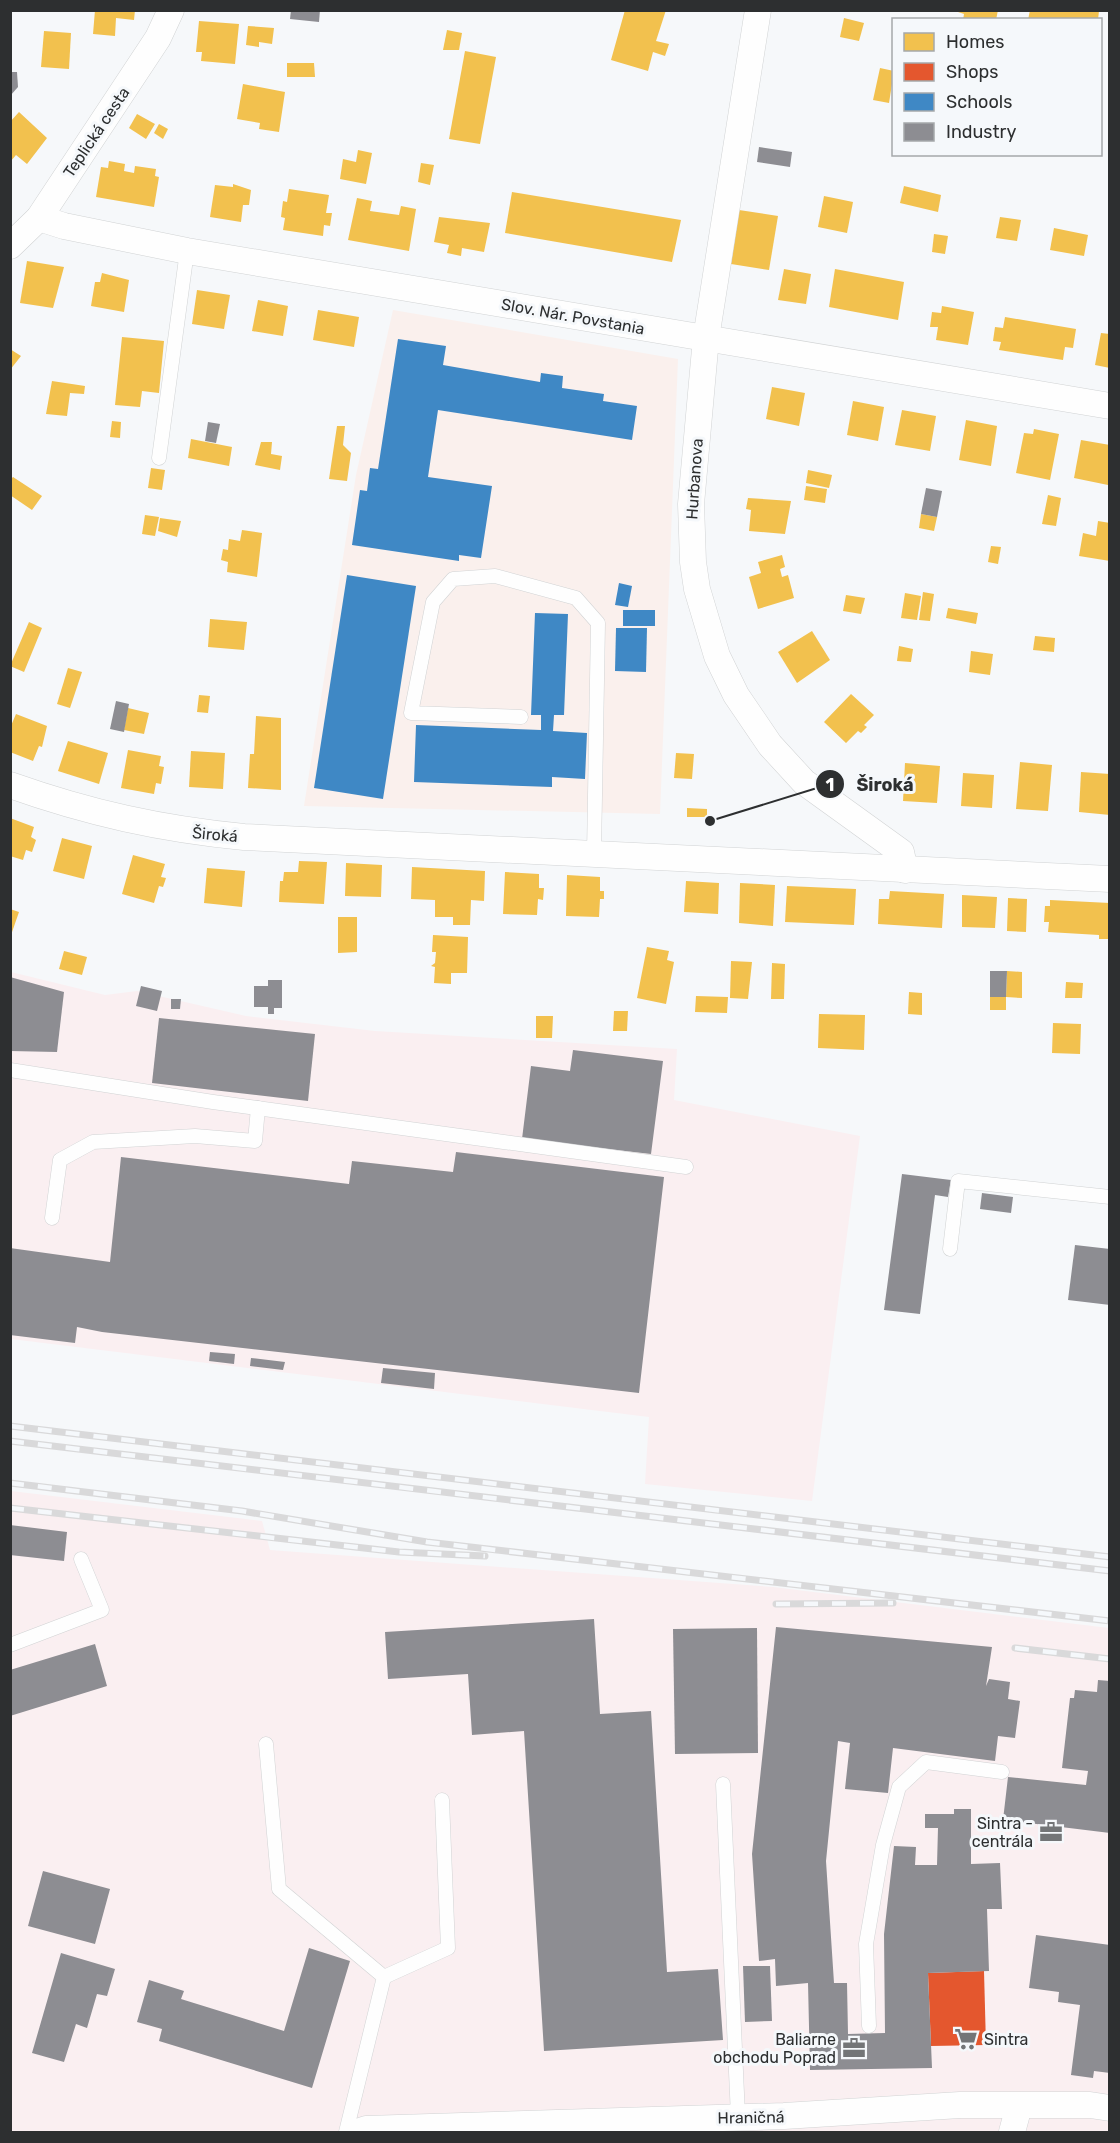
<svg xmlns="http://www.w3.org/2000/svg" width="1120" height="2143" font-family="Rubik,sans-serif">
<style>
.industrial{fill:#faeff1}
.education{fill:#faf0ed}
.homes{fill:#f2c14e}
.shops{fill:#e4572e}
.schools{fill:#3f88c5}
.industry{fill:#8d8d92}
.lines{fill:none;stroke-linecap:round;stroke-linejoin:round}
.lane-casing{stroke:#d1d3d4;stroke-width:15}
.street-casing{stroke:#d1d3d4;stroke-width:27}
.lane{stroke:#fefefe;stroke-width:14}
.street{stroke:#fefefe;stroke-width:26}
.rail-casing{stroke:#d9d9da;stroke-width:7}
.rail{stroke:#f5f8fb;stroke-width:4.5;stroke-dasharray:14;stroke-linecap:butt}
.labels{text-anchor:middle;stroke-width:6;stroke-linejoin:round;paint-order:stroke}
.street-label{font-size:16px;fill:#2d2f30;stroke:#f5f8fb}
.poi-label{font-size:16px;fill:#2d2f30;stroke:#f5f8fb;text-anchor:end}
.leader{fill:none;stroke:#2d2f30;stroke-width:2}
.callout-dot{fill:#2d2f30;stroke:#f5f8fb;stroke-width:2}
.mark-label{font-size:18px;text-anchor:middle;font-weight:bold;fill:#fff}
.callout-label{font-size:18px;text-anchor:middle;font-weight:bold;fill:#2d2f30;stroke:#f5f8fb;stroke-width:6;stroke-linejoin:round;paint-order:stroke}
</style>
<rect width="100%" height="100%" fill="#f6f8fa"/>
<g class="industrial">
<polygon points="11,972 105,995 137,991 246,1016 375,1031 677,1049 674,1100 860,1136 812,1501 645,1484 649,1417 11,1339"/>
<polygon points="11,1491 262,1521 270,1550 773,1587 1109,1628 1109,2132 11,2132"/>
</g>
<polygon class="education" points="393,310 678,359 660,814 304,806 356,475"/>
<g class="homes">
<polygon points="95,10 135,10 134,20 116,18 115,36 93,34"/>
<polygon points="625,10 666,10 656,41 669,44 665,56 653,52 648,71 611,60"/>
<polygon points="952,10 998,10 996,20 963,20 964,14"/>
<polygon points="1030,10 1097,10 1099,11 1098,20 1028,20"/>
<polygon points="844,18 864,23 859,41 840,37"/>
<polygon points="199,21 239,24 235,64 201,61 202,52 196,52"/>
<polygon points="248,26 274,28 272,44 259,42 259,47 246,45"/>
<polygon points="447,30 462,33 459,50 443,50"/>
<polygon points="44,31 71,33 69,69 41,67"/>
<polygon points="465,51 496,57 480,144 449,139"/>
<polygon points="287,63 314,63 315,77 287,77"/>
<polygon points="880,68 894,71 889,103 873,100"/>
<polygon points="243,84 285,92 279,132 259,129 260,123 237,119"/>
<polygon points="19,112 47,138 27,164 16,155 10,162 10,122"/>
<polygon points="137,114 155,124 146,139 129,128"/>
<polygon points="159,124 168,129 163,139 154,133"/>
<polygon points="358,150 372,153 366,184 340,179 343,159 356,162"/>
<polygon points="109,161 125,164 124,171 134,173 135,166 156,169 155,176 159,177 154,207 96,197 101,167 108,168"/>
<polygon points="421,163 434,165 430,185 418,182"/>
<polygon points="233,184 251,190 249,205 243,205 241,222 210,217 215,185 233,187"/>
<polygon points="904,186 941,195 938,212 900,203"/>
<polygon points="289,189 329,195 326,213 332,213 330,226 324,225 323,236 283,230 285,218 281,217 283,201 287,202"/>
<polygon points="512,192 681,220 672,262 505,233"/>
<polygon points="824,196 853,202 847,233 818,227"/>
<polygon points="357,198 372,201 370,211 399,215 401,206 416,209 409,251 348,240"/>
<polygon points="739,210 778,216 769,270 731,264"/>
<polygon points="439,217 490,223 484,252 462,248 461,256 447,253 449,245 434,242"/>
<polygon points="1000,217 1021,220 1017,241 996,238"/>
<polygon points="1054,228 1088,235 1084,256 1050,250"/>
<polygon points="934,234 948,236 945,254 932,252"/>
<polygon points="27,261 64,267 53,308 20,303"/>
<polygon points="784,269 811,274 806,304 778,300"/>
<polygon points="835,269 904,282 898,320 829,307"/>
<polygon points="102,273 129,280 124,312 91,306 95,282 100,282"/>
<polygon points="197,290 230,295 224,329 192,324"/>
<polygon points="258,300 288,306 283,336 252,331"/>
<polygon points="942,306 974,312 968,345 936,340 938,327 930,327 932,312 941,313"/>
<polygon points="318,310 359,317 354,347 313,340"/>
<polygon points="1005,317 1076,329 1073,348 1065,347 1063,360 999,350 1001,342 993,341 995,327 1003,328"/>
<polygon points="1101,333 1110,334 1110,368 1095,365"/>
<polygon points="122,337 164,341 159,393 142,391 140,407 115,405"/>
<polygon points="10,349 21,356 10,370"/>
<polygon points="52,381 85,386 84,394 70,393 67,416 46,414"/>
<polygon points="772,387 805,393 799,426 766,419"/>
<polygon points="853,401 884,407 878,441 847,435"/>
<polygon points="902,410 936,416 930,451 895,445"/>
<polygon points="966,420 997,426 991,466 959,460"/>
<polygon points="112,421 121,422 120,438 110,437"/>
<polygon points="337,426 345,426 343,445 351,453 347,481 329,479"/>
<polygon points="1034,429 1059,434 1050,480 1016,473 1024,433 1033,434"/>
<polygon points="191,439 232,447 229,466 188,458"/>
<polygon points="1081,440 1110,445 1108,485 1074,478"/>
<polygon points="261,442 272,442 271,454 282,456 280,470 255,465"/>
<polygon points="151,468 165,470 162,490 148,488"/>
<polygon points="808,470 832,475 829,488 806,483"/>
<polygon points="13,477 42,496 32,510 10,495 10,480"/>
<polygon points="806,486 827,489 825,503 804,500"/>
<polygon points="1048,495 1061,498 1056,526 1042,524"/>
<polygon points="748,498 791,501 785,534 749,531 751,510 746,509"/>
<polygon points="921,514 937,517 934,531 919,528"/>
<polygon points="145,515 159,517 155,536 142,534"/>
<polygon points="160,518 181,521 177,537 158,531"/>
<polygon points="1098,521 1110,523 1110,561 1079,556 1083,533 1096,536"/>
<polygon points="242,530 262,533 257,577 227,572 228,562 221,560 223,549 228,550 229,539 240,541"/>
<polygon points="991,546 1001,547 998,564 988,562"/>
<polygon points="782,555 785,567 780,569 782,577 788,575 794,598 758,609 749,577 761,573 758,562"/>
<polygon points="923,592 934,594 930,621 919,620"/>
<polygon points="905,593 921,596 917,620 901,618"/>
<polygon points="846,595 865,598 861,614 843,611"/>
<polygon points="948,608 978,613 976,624 946,618"/>
<polygon points="210,619 247,622 244,650 208,647"/>
<polygon points="29,622 42,628 24,672 10,666"/>
<polygon points="812,631 830,660 797,683 778,652"/>
<polygon points="1035,636 1055,638 1054,652 1033,650"/>
<polygon points="899,646 913,649 911,662 897,661"/>
<polygon points="971,651 993,654 990,675 969,672"/>
<polygon points="68,668 82,672 70,708 57,704"/>
<polygon points="851,694 874,715 864,725 867,727 861,733 858,731 846,743 824,722"/>
<polygon points="199,695 210,696 208,713 197,712"/>
<polygon points="128,708 149,713 144,734 124,730"/>
<polygon points="16,714 47,726 42,747 39,746 33,761 10,752 10,728"/>
<polygon points="256,716 281,718 281,790 248,788 250,754 254,754"/>
<polygon points="68,741 108,753 99,784 58,771"/>
<polygon points="128,750 161,756 159,766 164,767 161,784 156,783 154,794 121,788"/>
<polygon points="191,751 225,753 223,789 189,787"/>
<polygon points="676,753 694,754 692,779 674,778"/>
<polygon points="1020,762 1052,765 1048,811 1016,809"/>
<polygon points="905,763 940,766 937,803 903,801"/>
<polygon points="1081,772 1110,774 1110,815 1079,812"/>
<polygon points="963,773 994,775 992,808 961,806"/>
<polygon points="687,808 707,809 707,817 687,817"/>
<polygon points="10,818 34,827 31,837 36,840 32,852 26,850 23,860 10,856"/>
<polygon points="62,838 92,846 84,879 53,871"/>
<polygon points="133,855 165,864 161,877 166,878 163,887 159,886 154,903 122,894"/>
<polygon points="299,861 327,862 324,904 279,902 280,881 283,881 284,872 298,872"/>
<polygon points="346,863 382,865 381,897 345,896"/>
<polygon points="412,867 485,871 484,901 471,900 470,925 453,925 453,917 435,917 435,900 411,899"/>
<polygon points="207,868 245,871 242,907 204,903"/>
<polygon points="505,872 539,874 539,888 544,888 543,900 538,899 537,915 503,914"/>
<polygon points="567,875 600,877 600,891 604,891 604,899 600,899 599,917 566,916"/>
<polygon points="686,881 719,883 718,914 684,912"/>
<polygon points="740,883 775,885 773,926 739,923"/>
<polygon points="787,886 856,889 854,925 785,922"/>
<polygon points="890,891 944,894 942,928 878,924 879,899 889,899"/>
<polygon points="962,895 997,897 995,928 962,927"/>
<polygon points="1008,898 1027,899 1026,932 1007,931"/>
<polygon points="1050,900 1110,903 1110,939 1099,939 1099,935 1048,932 1049,922 1044,922 1045,906 1050,906"/>
<polygon points="10,909 19,912 11,935 10,935"/>
<polygon points="338,917 357,917 357,952 338,953"/>
<polygon points="433,935 468,937 467,973 451,973 451,984 434,983 435,967 431,966 435,963 436,952 432,952"/>
<polygon points="647,947 669,951 667,960 674,962 666,1004 637,998"/>
<polygon points="64,951 87,957 82,975 59,969"/>
<polygon points="731,961 752,962 748,999 730,998"/>
<polygon points="772,963 785,964 784,999 771,999"/>
<polygon points="1007,971 1022,972 1022,998 1006,997"/>
<polygon points="1066,982 1083,983 1082,998 1065,998"/>
<polygon points="909,992 922,993 922,1015 908,1014"/>
<polygon points="696,996 728,997 727,1013 695,1012"/>
<rect x="990" y="997" width="16" height="13"/>
<polygon points="614,1011 628,1011 627,1031 613,1031"/>
<polygon points="819,1014 865,1015 864,1050 818,1048"/>
<polygon points="536,1016 553,1016 552,1038 536,1038"/>
<polygon points="1053,1023 1081,1024 1080,1054 1052,1053"/>
</g>
<polygon class="shops" points="984,1971 986,2045 931,2046 928,1973"/>
<g class="schools">
<polygon points="398,339 446,346 443,365 540,382 541,373 563,376 562,388 604,394 603,401 637,406 632,440 438,410 428,477 492,486 481,558 459,555 459,561 352,545 360,490 367,491 370,468 378,469"/>
<polygon points="347,575 416,586 383,799 314,788"/>
<polygon points="619,583 632,586 628,607 615,605"/>
<rect x="623" y="610" width="32" height="16"/>
<polygon points="535,613 568,614 564,715 554,715 553,731 587,733 585,779 552,777 552,787 414,782 416,725 541,730 541,715 531,715"/>
<polygon points="616,628 647,628 646,672 615,671"/>
</g>
<g class="industry">
<polygon points="291,10 320,10 319,22 290,19"/>
<polygon points="10,72 17,72 18,87 10,96"/>
<polygon points="759,147 792,152 790,167 757,162"/>
<polygon points="208,422 220,424 216,443 205,441"/>
<polygon points="926,488 942,491 937,517 921,514"/>
<polygon points="116,701 129,704 124,732 110,729"/>
<polygon points="990,971 1007,971 1006,997 990,997"/>
<polygon points="10,977 64,992 57,1052 10,1051"/>
<polygon points="268,980 282,980 282,1008 274,1008 274,1014 268,1014 268,1007 254,1007 254,986 268,986"/>
<polygon points="141,986 162,991 157,1011 136,1006"/>
<polygon points="171,999 181,999 180,1009 171,1009"/>
<polygon points="159,1018 315,1034 308,1101 152,1083"/>
<polygon points="573,1050 663,1061 651,1154 522,1139 531,1066 570,1071"/>
<polygon points="456,1152 664,1177 639,1393 102,1332 77,1327 75,1343 10,1335 10,1248 110,1262 121,1157 349,1184 352,1161 453,1172"/>
<polygon points="902,1174 951,1180 948,1197 935,1195 920,1314 884,1310"/>
<polygon points="982,1193 1013,1197 1011,1213 980,1209"/>
<polygon points="1075,1245 1110,1249 1110,1305 1068,1300"/>
<polygon points="210,1352 235,1354 234,1364 209,1361"/>
<polygon points="251,1358 285,1362 283,1370 250,1366"/>
<polygon points="383,1368 435,1373 434,1389 381,1383"/>
<polygon points="10,1525 67,1532 64,1561 10,1555"/>
<polygon points="594,1619 600,1714 651,1711 667,1972 718,1969 723,2040 544,2051 524,1731 472,1735 468,1674 388,1679 385,1632"/>
<polygon points="776,1627 992,1647 986,1686 989,1679 1010,1682 1008,1699 1020,1701 1015,1738 998,1736 995,1761 893,1748 888,1793 845,1789 850,1743 838,1741 826,1861 834,1983 847,1983 848,2034 885,2033 884,1934 894,1846 916,1847 915,1865 937,1865 938,1828 925,1828 925,1814 954,1814 954,1809 971,1809 971,1864 1000,1863 1002,1909 987,1909 989,1971 928,1973 932,2068 810,2070 808,1983 776,1986 775,1959 759,1961 752,1854"/>
<polygon points="757,1628 758,1753 675,1754 673,1629"/>
<polygon points="95,1644 107,1686 10,1716 10,1670"/>
<polygon points="1098,1680 1110,1681 1110,1833 1003,1820 1008,1777 1086,1785 1088,1771 1062,1768 1070,1698 1074,1698 1075,1690 1097,1692"/>
<polygon points="43,1871 110,1889 95,1944 28,1926"/>
<polygon points="1036,1935 1110,1945 1110,2073 1094,2071 1093,2078 1071,2075 1080,2005 1058,2002 1059,1992 1029,1988"/>
<polygon points="309,1948 350,1961 312,2088 159,2041 162,2029 137,2022 149,1980 184,1991 181,1999 284,2031"/>
<polygon points="61,1953 115,1969 107,1996 97,1994 87,2028 76,2024 64,2062 32,2053"/>
<polygon points="743,1966 770,1966 772,2021 745,2022"/>
</g>
<g class="lines">
<g class="lane-casing">
<g id="lane">
<polyline points="159,458 187,251"/>
<polyline points="521,717 411,713 433,602 453,579 495,576 576,598 598,623 594,853"/>
<polyline points="10,1070 213,1102 686,1167"/>
<polyline points="52,1218 60,1160 93,1142 195,1136 255,1141 258,1108"/>
<polyline points="950,1249 958,1181 1110,1197"/>
<polyline points="10,1645 102,1610 81,1559"/>
<polyline points="266,1744 279,1889 384,1977 346,2132"/>
<polyline points="723,1784 738,2116"/>
<polyline points="384,1977 448,1948 442,1800"/>
<polyline points="869,2026 866,1944 883,1845 899,1787 926,1762 1002,1772"/>
</g>
</g>
<g class="street-casing">
<g id="street">
<polyline points="758,10 706,338 691,504 693,562 697,589 717,656 736,695 770,745 804,782 901,852 905,870"/>
<polyline points="39,218 64,226 187,251 1110,406"/>
<polyline points="10,246 39,218 158,38 171,10"/>
<path d="M10,785c79,28 151,44 234,52l866,42"/>
<polyline points="357,2132 366,2129 784,2116 960,2105 1090,2105 1110,2108"/>
<polyline points="1012,2132 1019,2106"/>
</g>
</g>
<use href="#lane" class="lane"/>
<use href="#street" class="street"/>
<g class="rail-casing">
<g id="rail">
<polyline points="10,1426 1110,1557"/>
<polyline points="10,1441 1110,1571"/>
<polyline points="10,1483 242,1511 427,1542 1110,1621"/>
<polyline points="10,1508 399,1552 485,1556"/>
<polyline points="776,1604 893,1603"/>
<polyline points="1015,1648 1110,1659"/>
</g>
</g>
<use href="#rail" class="rail"/>
</g>
<defs>
<g id="office-bare" transform="scale(1.8)"><path d="M-6-3h4V-5.5h4V-3h4V5H-6ZM-1-4.5V-3h2v-1.5ZM-6 0V1H6V0Z" fill="#737577" stroke="#f5f8fb" stroke-width="2.5" paint-order="stroke"/></g>
<g id="supermarket-bare" transform="scale(1.8)"><path d="M-6-5.5h2.5l.6 2H6L4.5 2H-2.5L-4.4-4H-6ZM-1.5 3.2a1.3 1.3 0 1 0 .1 0ZM3 3.2a1.3 1.3 0 1 0 .1 0Z" fill="#737577" stroke="#f5f8fb" stroke-width="2.5" paint-order="stroke"/></g>
</defs>
<g fill-rule="evenodd">
<use href="#office-bare" x="1051" y="1832"/>
<use href="#supermarket-bare" x="966" y="2039"/>
<use href="#office-bare" x="854" y="2048"/>
</g>
<g class="labels">
<g class="street-label">
<text transform="translate(96 132) rotate(-56)" y="6">Teplická cesta</text>
<text transform="translate(573 316) rotate(10)" y="6">Slov. Nár. Povstania</text>
<text transform="translate(694 479) rotate(-86)" y="6">Hurbanova</text>
<text transform="translate(215 834) rotate(5)" y="6">Široká</text>
<text transform="translate(751 2117) rotate(-1)" y="6">Hraničná</text>
</g>
<g class="poi-label">
<text x="1033" y="1829">Sintra -<tspan x="1033" dy="18">centrála</tspan></text>
<text x="836" y="2045">Baliarne<tspan x="836" dy="18">obchodu Poprad</tspan></text>
<text x="984" y="2045" text-anchor="start">Sintra</text>
</g>
</g>
<path class="leader" d="M710 821L830 784"/>
<g class="callout-dot">
<circle cx="710" cy="821" r="6"/>
<circle cx="830" cy="784" r="15"/>
</g>
<g class="mark-label">
<text x="830" y="791">1</text>
</g>
<g class="callout-label">
<text x="885" y="791">Široká</text>
</g>
<rect width="1120" height="2143" fill="none" stroke="#2d2f30" stroke-width="24"/>
<rect x="892" y="18" width="210" height="138" fill="#f5f8fb" stroke="#a5a8aa" stroke-width="1.5"/>
<rect x="904" y="33" width="30" height="18" fill="#f2c14e" stroke="#a5a8aa" stroke-width="1.5"/>
<text x="946" y="48" font-size="18" fill="#2d2f30">Homes</text>
<rect x="904" y="63" width="30" height="18" fill="#e4572e" stroke="#a5a8aa" stroke-width="1.5"/>
<text x="946" y="78" font-size="18" fill="#2d2f30">Shops</text>
<rect x="904" y="93" width="30" height="18" fill="#3f88c5" stroke="#a5a8aa" stroke-width="1.5"/>
<text x="946" y="108" font-size="18" fill="#2d2f30">Schools</text>
<rect x="904" y="123" width="30" height="18" fill="#8d8d92" stroke="#a5a8aa" stroke-width="1.5"/>
<text x="946" y="138" font-size="18" fill="#2d2f30">Industry</text>
</svg>
